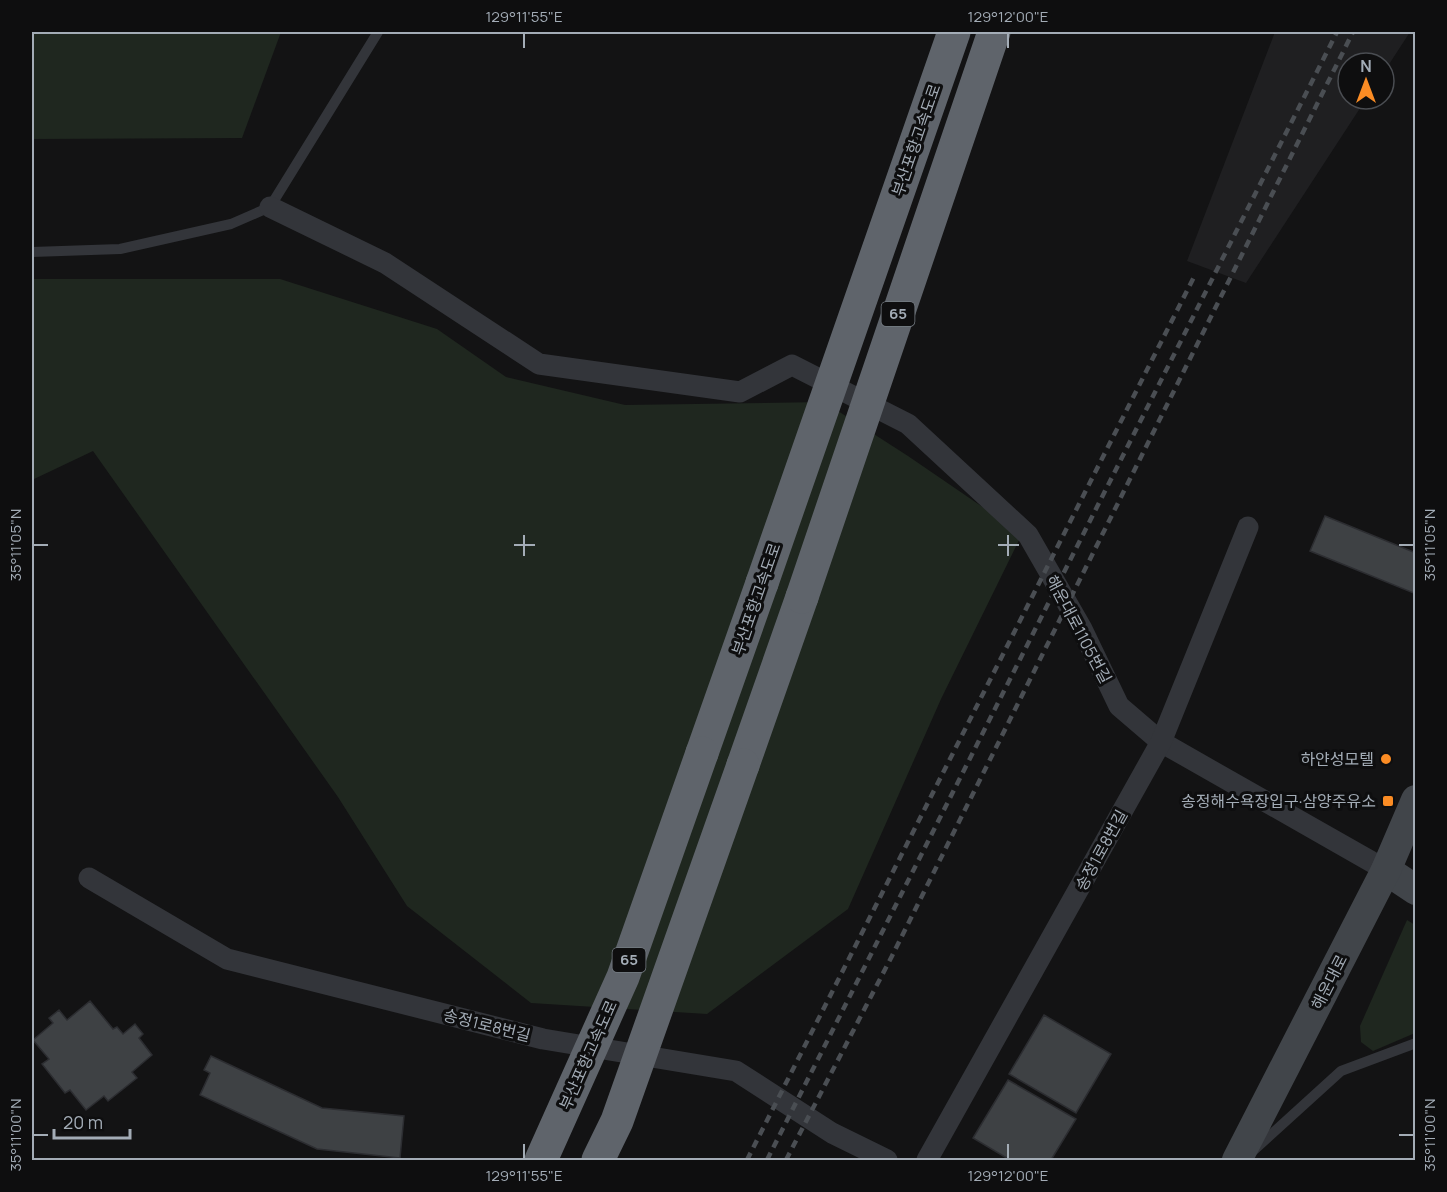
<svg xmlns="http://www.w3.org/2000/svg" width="1447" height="1192" font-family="Manrope,'Noto Sans KR',sans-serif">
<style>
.built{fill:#1f1f21}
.green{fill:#1f271f}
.building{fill:#3e4144;stroke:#2c2d31;stroke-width:1.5}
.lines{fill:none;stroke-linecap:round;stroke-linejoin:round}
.lane{stroke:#33353a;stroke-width:10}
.street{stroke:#33353a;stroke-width:21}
.secondary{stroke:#41454a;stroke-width:30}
.highway{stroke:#5f646b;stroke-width:33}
.rail{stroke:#4a4e53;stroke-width:4.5;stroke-dasharray:8 6;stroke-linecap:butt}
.highway-bridge{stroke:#5f646b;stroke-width:33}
.ticks{fill:none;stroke:#a3acb6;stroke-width:2}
.poi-dot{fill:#fb8c24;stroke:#0e0e0f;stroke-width:2}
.labels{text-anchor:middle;stroke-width:6;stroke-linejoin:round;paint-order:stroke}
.shield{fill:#0e0e0f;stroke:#767d84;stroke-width:1.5}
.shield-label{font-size:15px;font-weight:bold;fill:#a3acb6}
.street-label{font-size:16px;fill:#a3acb6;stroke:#0e0e0f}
.poi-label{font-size:16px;fill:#a3acb6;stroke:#0e0e0f;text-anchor:end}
.neatline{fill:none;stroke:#a3acb6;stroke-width:2}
.ticks-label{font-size:15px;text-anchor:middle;fill:#a3acb6}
</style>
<rect width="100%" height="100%" fill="#131314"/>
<polygon class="built" points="1275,32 1410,32 1384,72 1384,63 1348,63 1348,99 1366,99 1246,283 1187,261"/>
<g class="green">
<polygon points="32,32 281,32 242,138 32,139"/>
<polygon points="32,279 280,279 437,329 506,377 625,405 824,402 908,456 1022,534 941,699 848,909 707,1014 531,1003 407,906 338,797 93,451 32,480"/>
<polygon points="1407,920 1415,925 1415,1033 1373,1051 1361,1042 1360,1026"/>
</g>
<g class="building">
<polygon points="1325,516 1416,553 1416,594 1310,551"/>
<polygon points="90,1001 113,1029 117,1027 123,1034 135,1024 143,1034 139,1038 152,1055 132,1072 137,1078 108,1101 104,1096 86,1110 70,1090 65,1093 42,1064 49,1059 33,1040 53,1023 49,1018 59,1010 67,1020"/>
<polygon points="1044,1015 1111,1054 1076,1113 1009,1074"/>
<polygon points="211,1056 322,1108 404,1116 400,1158 317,1149 200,1095 210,1073 204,1070"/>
<polygon points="1008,1080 1076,1119 1051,1160 1010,1160 973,1138"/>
</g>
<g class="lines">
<g class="lane">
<polyline points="32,252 120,249 231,224 270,207 378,32"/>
<polyline points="1254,1150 1341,1071 1416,1043"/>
</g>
<g class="street">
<polyline points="270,207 385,263 539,364 740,392 792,365 908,424 1028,535 1082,629 1119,706 1161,742 1386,870"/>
<polyline points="89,878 227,959 543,1039 736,1071 832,1133 887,1160"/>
<polyline points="927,1160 1161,742 1248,527"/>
</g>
<g class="secondary">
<polyline points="1386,870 1416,890"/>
<polyline points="1237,1160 1386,870 1416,800"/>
</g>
<g class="highway">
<polyline points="702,753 762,583"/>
<polyline points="743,765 802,597"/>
</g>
<g class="rail">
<polyline points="747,1160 1195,275"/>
<polyline points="767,1160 1337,32"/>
<polyline points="786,1160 892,956 1353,32"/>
</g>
<g class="highway-bridge">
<polyline points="762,583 954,32"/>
<polyline points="802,597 994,32"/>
<polyline points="541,1160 623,977 702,753"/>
<polyline points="598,1160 617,1121 743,765"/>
</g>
</g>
<path class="ticks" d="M524,33v15M1008,33v15M524,535v21M1008,535v21M33,545h15M514,545h21M998,545h21M1399,545h15M33,1135h15M1399,1135h15M524,1144v15M1008,1144v15"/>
<g class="poi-dot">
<circle cx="1386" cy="759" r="6"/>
<rect x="1382" y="795" width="12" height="12" rx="3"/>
</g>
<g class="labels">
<g class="shield">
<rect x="881.5" y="302" width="33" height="24" rx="4.5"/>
<rect x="612.5" y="948" width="33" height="24" rx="4.5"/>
</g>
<g class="shield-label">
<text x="898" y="319">65</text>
<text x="629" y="965">65</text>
</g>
<g class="street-label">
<text transform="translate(916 140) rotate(-71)" y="6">부산포항고속도로</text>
<text transform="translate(756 599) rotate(-71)" y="6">부산포항고속도로</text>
<text transform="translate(1079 629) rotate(62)" y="6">해운대로1105번길</text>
<text transform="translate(1101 850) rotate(-61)" y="6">송정1로8번길</text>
<text transform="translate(1329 982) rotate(-63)" y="6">해운대로</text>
<text transform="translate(487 1025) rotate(14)" y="6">송정1로8번길</text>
<text transform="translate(588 1055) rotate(-66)" y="6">부산포항고속도로</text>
</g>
<g class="poi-label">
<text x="1374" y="765">하얀성모텔</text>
<text x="1376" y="807">송정해수욕장입구·삼양주유소</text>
</g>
</g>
<rect width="1447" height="1192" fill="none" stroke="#0e0e0f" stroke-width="66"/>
<g transform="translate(1366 81)"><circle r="28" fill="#0e0e0f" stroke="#4a4d52" stroke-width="1.5"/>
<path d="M0-4.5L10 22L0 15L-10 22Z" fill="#fb8c24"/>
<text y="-9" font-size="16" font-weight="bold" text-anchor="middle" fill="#a3acb6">N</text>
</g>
<path d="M54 1129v9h76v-9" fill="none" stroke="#a3acb6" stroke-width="3"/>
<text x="63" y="1129" font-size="18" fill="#a3acb6" stroke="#0e0e0f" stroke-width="4.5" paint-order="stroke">20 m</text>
<rect x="33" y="33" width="1381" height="1126" class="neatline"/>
<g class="ticks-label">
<text x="524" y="22">129°11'55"E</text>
<text x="1008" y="22">129°12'00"E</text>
<text transform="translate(16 545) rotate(-90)" y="5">35°11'05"N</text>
<text transform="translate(1430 545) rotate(-90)" y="5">35°11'05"N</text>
<text transform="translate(16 1135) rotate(-90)" y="5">35°11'00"N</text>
<text transform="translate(1430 1135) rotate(-90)" y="5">35°11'00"N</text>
<text x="524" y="1181">129°11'55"E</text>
<text x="1008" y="1181">129°12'00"E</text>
</g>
</svg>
